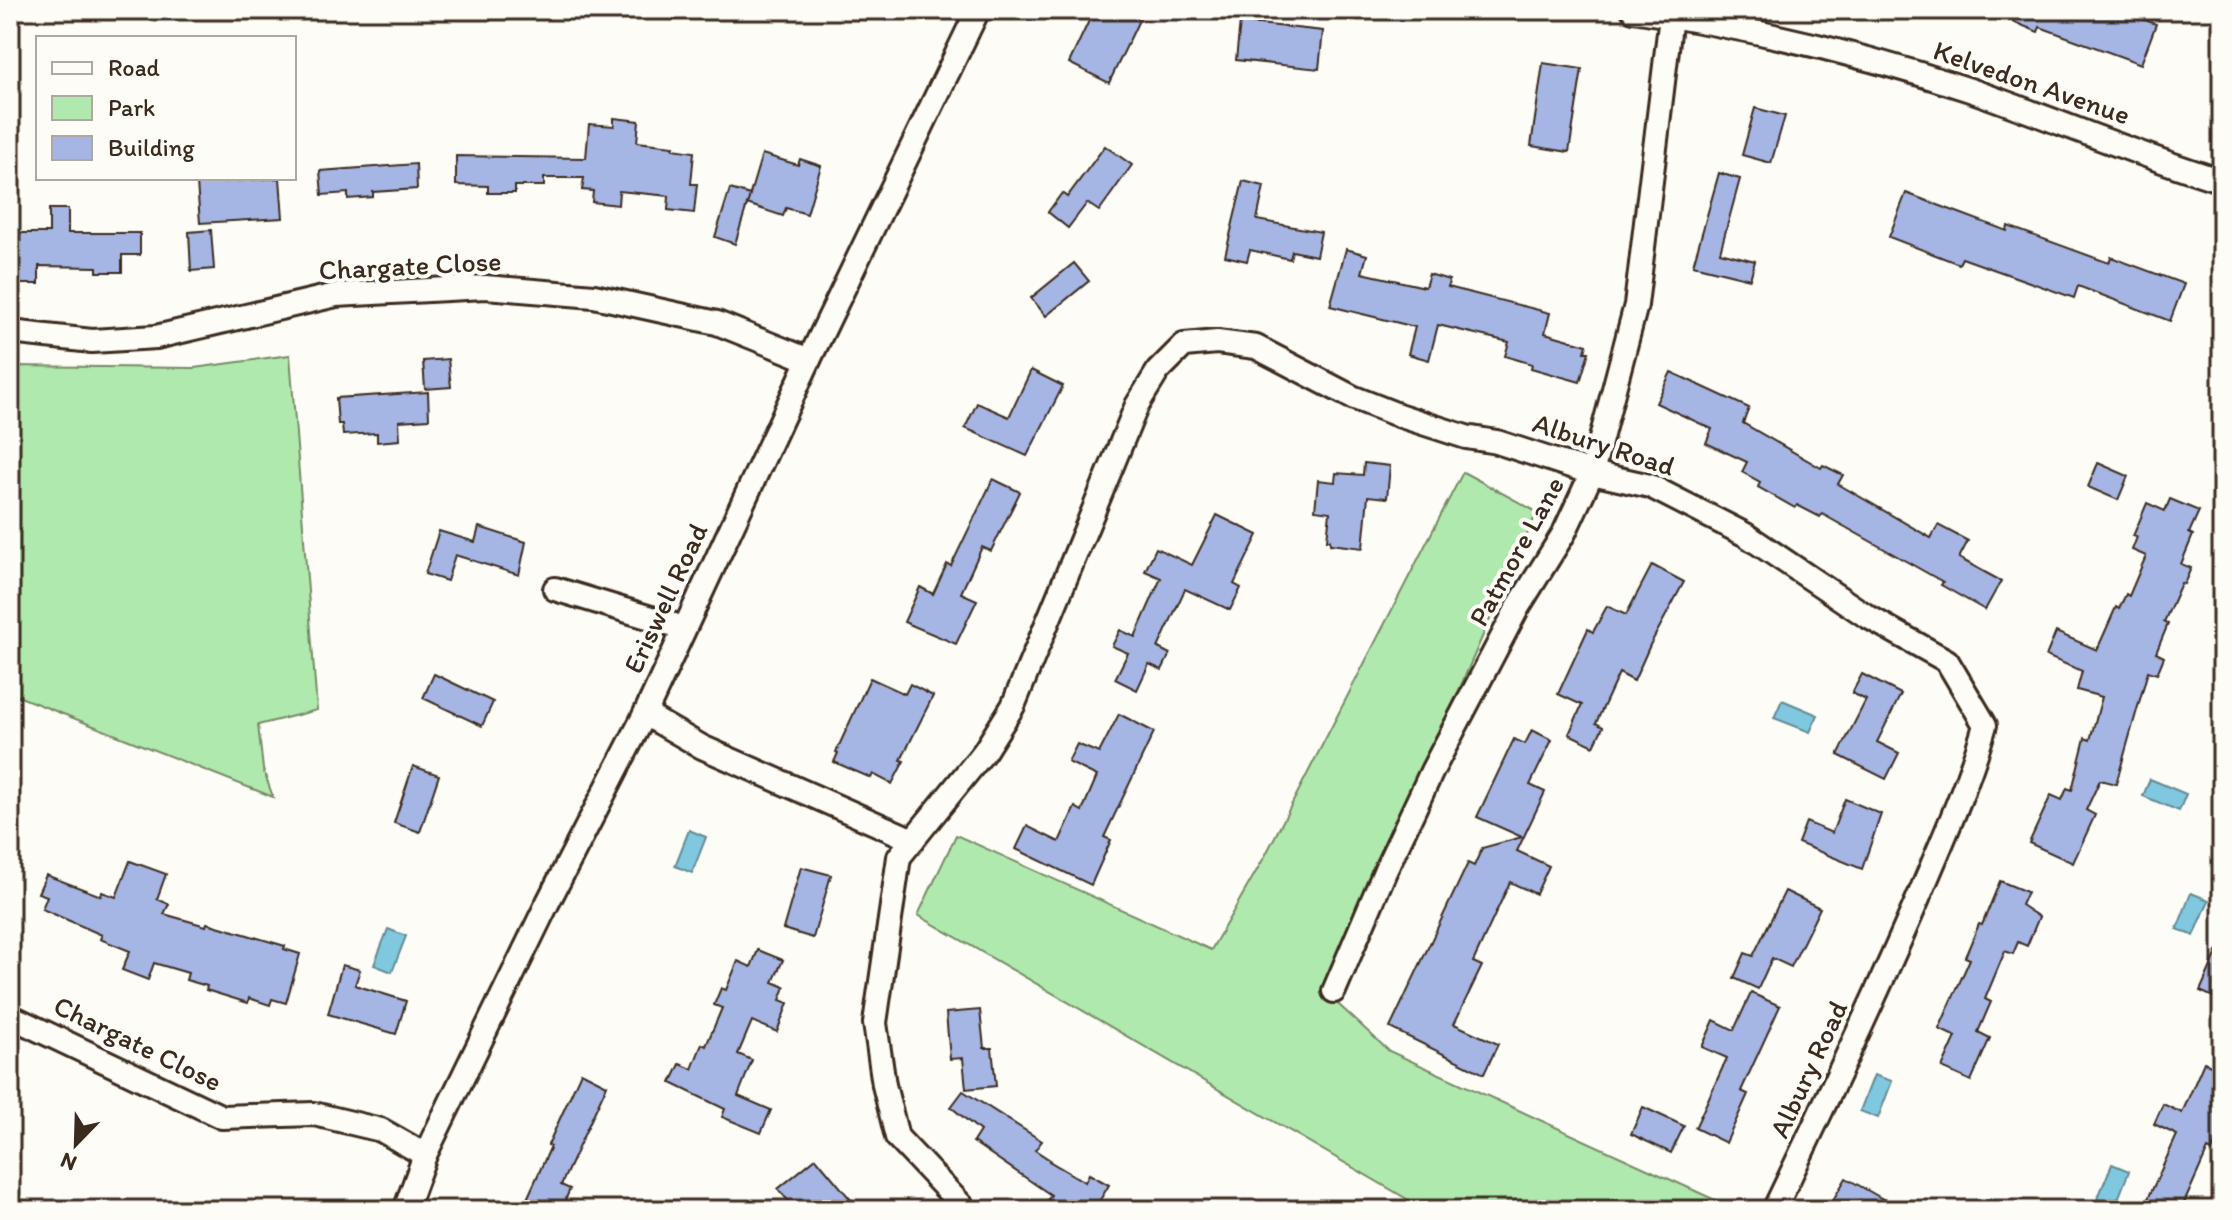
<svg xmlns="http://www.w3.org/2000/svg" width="2232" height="1220" font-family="Itim,sans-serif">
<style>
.green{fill:#b0e9ad;stroke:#768a66;stroke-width:2}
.water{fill:#7fc8df;stroke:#648992;stroke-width:2}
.building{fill:#a5b5e4;stroke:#3b2a1e;stroke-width:2}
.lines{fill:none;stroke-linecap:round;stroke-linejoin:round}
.minor-casing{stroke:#3b2a1e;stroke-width:28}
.minor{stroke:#fdfcf7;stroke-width:22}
.labels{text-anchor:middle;stroke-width:8;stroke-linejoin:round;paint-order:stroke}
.street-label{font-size:28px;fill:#3b2a1e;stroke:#fdfcf7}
</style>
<rect width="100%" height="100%" fill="#fdfcf7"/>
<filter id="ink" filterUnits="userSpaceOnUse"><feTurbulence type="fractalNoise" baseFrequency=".0125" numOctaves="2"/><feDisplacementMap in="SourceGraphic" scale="16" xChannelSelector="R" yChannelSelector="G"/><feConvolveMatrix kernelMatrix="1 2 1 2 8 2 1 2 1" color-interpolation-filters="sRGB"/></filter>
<g filter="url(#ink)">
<g class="green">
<polygon points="290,355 317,710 258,725 263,769 273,797 10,693 10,366 194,368"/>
<polygon points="1463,472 1537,512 1326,993 1389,1051 1737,1210 1426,1210 918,915 956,835 1211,950 1265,856"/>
</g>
<g class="water">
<polygon points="1782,700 1818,715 1810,732 1774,718"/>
<polygon points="2150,779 2186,794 2179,811 2143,796"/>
<polygon points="689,830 706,837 692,873 675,866"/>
<polygon points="2191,893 2209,900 2194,936 2177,929"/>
<polygon points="388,929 406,936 392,972 374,965"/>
<polygon points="1874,1075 1892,1081 1878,1118 1860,1111"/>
<polygon points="2112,1164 2129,1171 2115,1207 2097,1200"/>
</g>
<g class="building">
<polygon points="1094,10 1128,10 1141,16 1109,83 1069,63"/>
<polygon points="1985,10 2118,10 2156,24 2141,64 2040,27 2038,32"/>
<polygon points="1240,22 1323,31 1319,69 1236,60"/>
<polygon points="1543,63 1582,69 1569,152 1531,146"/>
<polygon points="1755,108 1785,116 1771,163 1742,155"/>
<polygon points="614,118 639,121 637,142 674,146 673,149 694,152 691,184 697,184 694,213 668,210 669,196 619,191 618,205 592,202 593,191 582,190 584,178 544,178 544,186 515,186 515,193 488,193 488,186 456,185 456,156 586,158 589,124 614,126"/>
<polygon points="1105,146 1132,165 1099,211 1087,203 1068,228 1048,212 1062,193 1067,197"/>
<polygon points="762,154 798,165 800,159 821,166 807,214 786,208 783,216 747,204"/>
<polygon points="416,164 417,189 373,192 373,197 348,199 348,193 322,195 320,171"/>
<polygon points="1719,173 1740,179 1720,252 1755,261 1750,279 1693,265"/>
<polygon points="280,178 283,218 200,223 197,183"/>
<polygon points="1243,181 1264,186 1257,220 1321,232 1316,256 1292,251 1290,259 1250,250 1247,261 1225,256"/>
<polygon points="730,189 750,195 735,244 715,237"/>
<polygon points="1906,193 2007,231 2008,226 2109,263 2111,257 2184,284 2170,321 2078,286 2074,298 1962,258 1959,264 1889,237"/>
<polygon points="49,209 68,209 68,233 140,233 140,255 122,255 122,272 97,272 97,267 39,266 39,284 11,284 10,233 49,233"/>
<polygon points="211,230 214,269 191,271 189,232"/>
<polygon points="1346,249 1367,255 1362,273 1425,287 1429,274 1449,280 1448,287 1550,313 1545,333 1587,345 1585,352 1589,352 1580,382 1531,368 1532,364 1505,356 1509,342 1438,325 1429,360 1408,354 1415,327 1330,306"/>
<polygon points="1074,263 1089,281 1046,316 1031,298"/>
<polygon points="448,359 451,387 425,389 423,361"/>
<polygon points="1031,370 1063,386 1027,456 965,428 977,403 1009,417"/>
<polygon points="1671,372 1749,408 1743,423 1821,468 1823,465 1843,475 1838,484 1931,538 1938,525 1968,541 1959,558 2001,581 1985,610 1941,585 1943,582 1822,514 1820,517 1797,505 1795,508 1758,487 1760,482 1742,472 1747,462 1706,443 1712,429 1656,403"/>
<polygon points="428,392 429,419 399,421 400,440 377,442 377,433 343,435 342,424 338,424 336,398"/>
<polygon points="1364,463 1390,466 1387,498 1368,496 1363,548 1330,544 1330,540 1327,540 1330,512 1315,510 1318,480 1335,482 1336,473 1363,475"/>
<polygon points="2098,463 2128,476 2118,500 2088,487"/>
<polygon points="993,479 1020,492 991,551 982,547 961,593 977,600 956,644 904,622 920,587 933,594 947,564 951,566"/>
<polygon points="2170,499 2199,511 2189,533 2193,535 2181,564 2191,568 2184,584 2181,583 2164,622 2168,624 2156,653 2164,657 2157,674 2148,671 2116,784 2100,780 2086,810 2095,815 2073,863 2029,843 2051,795 2062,800 2067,788 2072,790 2085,738 2090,740 2102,697 2077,690 2082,671 2046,656 2056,632 2097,650 2116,607 2119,609 2126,594 2129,596 2146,556 2132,550 2137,537 2133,536 2147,503 2165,511"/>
<polygon points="1217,515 1258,535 1234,584 1241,588 1230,610 1185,589 1158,648 1170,654 1162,670 1149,664 1137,690 1115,679 1128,653 1112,646 1120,630 1135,637 1161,578 1145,571 1156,548 1192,565"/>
<polygon points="479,527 526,542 519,575 455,555 447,581 425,574 439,531 475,542"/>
<polygon points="1652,565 1684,582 1650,645 1634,681 1619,673 1596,723 1603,727 1594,746 1569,734 1582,705 1558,694 1588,629 1593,632 1607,606 1626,615"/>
<polygon points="434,674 493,702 482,726 423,698"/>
<polygon points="1862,674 1901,694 1877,742 1899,753 1886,779 1838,755 1866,700 1852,693"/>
<polygon points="870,678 905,694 910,684 933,696 901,760 904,761 892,784 873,774 871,778 834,762 838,753 836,752"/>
<polygon points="1119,714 1154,732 1104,837 1111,840 1091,885 1016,849 1027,826 1059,842 1075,807 1082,811 1097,776 1068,762 1077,744 1099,753"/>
<polygon points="1532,730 1552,740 1530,785 1545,792 1517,851 1549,866 1536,894 1510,882 1473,962 1482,966 1454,1024 1498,1044 1484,1074 1390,1028 1468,863 1474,866 1482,848 1522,837 1477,817 1514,739 1525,744"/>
<polygon points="413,766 439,775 420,832 394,823"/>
<polygon points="1845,799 1881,814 1862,869 1798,843 1806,822 1832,833"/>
<polygon points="130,861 166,874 157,899 169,904 164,914 206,926 207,923 285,946 284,949 300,954 286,1003 272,999 270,1005 249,998 248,1003 206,990 207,986 186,980 188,973 154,963 148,980 122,970 130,951 100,939 102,935 42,909 47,896 38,893 46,875 101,896 102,892 116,897"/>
<polygon points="801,867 831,875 813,938 783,929"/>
<polygon points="2000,881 2027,892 2021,905 2039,917 2027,946 2018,942 2013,954 2005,951 1985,999 1991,1002 1978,1032 1990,1038 1971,1081 1942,1068 1956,1037 1939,1029 1970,959 1965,957 1979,924 1982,925"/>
<polygon points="1785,891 1820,908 1791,967 1772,958 1758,989 1734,978 1745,953 1753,956"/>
<polygon points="2222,941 2222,1001 2200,991"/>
<polygon points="758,950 783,960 773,982 785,987 780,1000 788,1003 777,1032 752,1021 738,1054 752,1060 738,1096 771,1110 761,1133 722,1117 725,1109 671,1083 680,1064 692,1069 702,1044 706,1046 722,1008 714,1005 721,988 726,990 738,961 751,967"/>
<polygon points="342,965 360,970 355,985 406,1001 396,1034 328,1014"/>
<polygon points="1751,993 1780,1006 1741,1091 1748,1094 1726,1143 1695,1128 1727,1058 1702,1047 1714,1020 1734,1030"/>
<polygon points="980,1010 984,1048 992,1048 996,1086 966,1089 963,1058 950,1059 946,1013"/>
<polygon points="2204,1062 2222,1070 2222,1128 2212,1151 2208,1149 2181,1210 2143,1210 2177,1135 2154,1124 2163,1104 2182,1113"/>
<polygon points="581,1072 607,1085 561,1185 570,1189 561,1210 522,1210 551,1146 548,1145"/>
<polygon points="963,1091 1042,1141 1035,1150 1050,1160 1049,1161 1085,1182 1089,1174 1109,1185 1094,1210 1060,1210 1046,1202 1051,1195 973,1142 980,1131 951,1107"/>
<polygon points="1643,1107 1684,1126 1671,1153 1631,1134"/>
<polygon points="816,1158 852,1201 841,1210 796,1210 778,1189"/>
<polygon points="1846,1178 1902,1210 1827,1210"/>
</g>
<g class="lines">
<g class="minor-casing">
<g id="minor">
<path d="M1633,10c115,17 226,43 337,80 84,29 167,65 252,91"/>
<polyline points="10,332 92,341 156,337 336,295 485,287 594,296 717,323 809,360"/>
<polyline points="555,589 684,628"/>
<polyline points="645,714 702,747 913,840"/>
<polyline points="1334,991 1386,869 1433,769 1518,607 1564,533 1592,473 1636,305 1671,16"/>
<polyline points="10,1016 222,1117 314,1114 381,1130 425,1155"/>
<polyline points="405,1210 425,1155 548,902 645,714 809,360 978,10"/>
<path d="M966,1210l-69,-73 -13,-52 -9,-62 24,-166 85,-105 29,-46 124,-301 21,-34 26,-26 33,-3 39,5 96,50 46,18 68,22 31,5 95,31 58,13 96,49 119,80 82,46 38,64c-17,60 -44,119 -68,176 -45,104 -94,207 -143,309"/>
</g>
</g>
<use href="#minor" class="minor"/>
</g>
</g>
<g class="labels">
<g class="street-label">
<text transform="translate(2032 82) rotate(19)" y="10">Kelvedon Avenue</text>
<text transform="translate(410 265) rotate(-3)" y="10">Chargate Close</text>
<text transform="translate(1604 444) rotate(18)" y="10">Albury Road</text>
<text transform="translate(1516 551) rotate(-61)" y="10">Patmore Lane</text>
<text transform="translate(665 598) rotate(-65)" y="10">Eriswell Road</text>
<text transform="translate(138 1043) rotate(26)" y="10">Chargate Close</text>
<text transform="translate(1808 1069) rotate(-65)" y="10">Albury Road</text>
</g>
</g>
<rect width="2232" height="1220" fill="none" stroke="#fdfcf7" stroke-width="40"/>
<rect x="20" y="20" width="2192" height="1180" fill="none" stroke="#3b2a1e" stroke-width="3" filter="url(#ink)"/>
<rect x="36" y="36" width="260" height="144" fill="#fdfcf7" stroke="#afa8a0" stroke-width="2"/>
<rect x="52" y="62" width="40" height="12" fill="#fdfcf7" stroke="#afa8a0" stroke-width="2"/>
<text x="108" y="76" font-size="24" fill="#3b2a1e">Road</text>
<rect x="52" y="96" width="40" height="24" fill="#b0e9ad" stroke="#afa8a0" stroke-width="2"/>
<text x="108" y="116" font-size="24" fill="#3b2a1e">Park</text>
<rect x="52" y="136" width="40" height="24" fill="#a5b5e4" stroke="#afa8a0" stroke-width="2"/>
<text x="108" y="156" font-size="24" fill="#3b2a1e">Building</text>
<g transform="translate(76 1144) rotate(203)" stroke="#fdfcf7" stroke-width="6" paint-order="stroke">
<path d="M0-6L14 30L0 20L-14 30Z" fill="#3b2a1e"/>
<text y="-12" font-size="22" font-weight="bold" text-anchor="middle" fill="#3b2a1e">N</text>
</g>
</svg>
